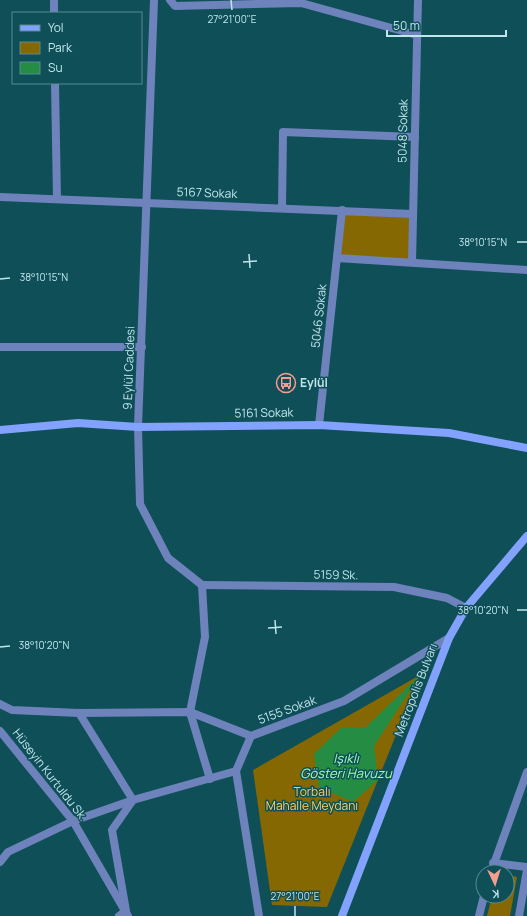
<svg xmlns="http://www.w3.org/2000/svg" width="527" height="916" font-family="Manrope,sans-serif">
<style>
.green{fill:#866802}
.water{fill:#248d43}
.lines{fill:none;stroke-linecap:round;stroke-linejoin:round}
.minor{stroke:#6e82bc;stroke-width:8}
.tertiary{stroke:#6e82bc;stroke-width:8}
.secondary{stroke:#83a2fe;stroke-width:8}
.ticks{fill:none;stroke:#c0e5eb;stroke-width:1.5}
.labels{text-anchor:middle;stroke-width:3;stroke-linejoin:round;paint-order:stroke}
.street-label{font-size:12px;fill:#c0e5eb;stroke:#0f4f58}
.poi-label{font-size:12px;font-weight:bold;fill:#c0e5eb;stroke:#0f4f58;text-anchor:start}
.park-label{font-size:12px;fill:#fad15f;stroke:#0f4f58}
.water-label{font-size:13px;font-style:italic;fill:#9ffeb0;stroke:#0f4f58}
.ticks-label{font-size:10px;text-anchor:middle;fill:#c0e5eb;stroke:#0f4f58;stroke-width:3;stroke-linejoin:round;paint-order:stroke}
</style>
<rect width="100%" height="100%" fill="#0f4f58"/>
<g class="green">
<polygon points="342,210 413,214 412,262 337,258"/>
<polygon points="420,675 327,907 272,905 253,770"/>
<polygon points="507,875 517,877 510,916 487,916 492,896 507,896"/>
</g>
<polygon class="water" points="420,675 374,746 378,780 353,802 319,787 314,754 341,728 366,727"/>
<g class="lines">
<g class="minor">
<polyline points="54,0 54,13"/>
<polyline points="154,0 138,427 140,504 168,558 202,585 205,637 190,712 210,779"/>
<polyline points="170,0 175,6 301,3 417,35"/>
<polyline points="55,83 57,199"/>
<polyline points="0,197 413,214"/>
<polyline points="282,208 283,132 415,137"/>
<polyline points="337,258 527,270"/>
<polyline points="412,262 418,0"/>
<polyline points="0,347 142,347"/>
<polyline points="319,425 342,210"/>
<polyline points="202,585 394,587 447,598 466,608"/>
<polyline points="0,704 12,710 79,713 190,712 251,736 344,701 449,638"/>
<polyline points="79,713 133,800 112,830 126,911 119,916"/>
<polyline points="251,736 236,771 259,916"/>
<polyline points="0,862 8,852 73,821 133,800 236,771"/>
<polyline points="493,863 527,867"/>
<polyline points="491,872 527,772"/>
<polyline points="479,916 484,896"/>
<polyline points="519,916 527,870"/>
</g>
<polyline class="tertiary" points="0,731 73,821 128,916"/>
<g class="secondary">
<polyline points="0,430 78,423 138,427 319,425 449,433 527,448"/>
<polyline points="342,916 449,638 466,608 527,536"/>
</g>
</g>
<path class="ticks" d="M231,0l1,10M517,242h10M249,254l1,14M243,262l14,-1M0,279l10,-1M517,610h10M275,620l1,14M268,628l14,-1M0,647l10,-1M295,906v10"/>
<defs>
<g id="bus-ring" transform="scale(1)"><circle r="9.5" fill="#0f4f58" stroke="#f59d8f" stroke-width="1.5"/><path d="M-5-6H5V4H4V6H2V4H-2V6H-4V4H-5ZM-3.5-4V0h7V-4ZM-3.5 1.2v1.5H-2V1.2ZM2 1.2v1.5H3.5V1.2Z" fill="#f59d8f"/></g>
</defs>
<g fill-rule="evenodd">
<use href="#bus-ring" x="286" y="383"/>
</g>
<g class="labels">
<g class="street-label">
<text transform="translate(403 131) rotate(-89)" y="4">5048 Sokak</text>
<text transform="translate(207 193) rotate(2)" y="4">5167 Sokak</text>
<text transform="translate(319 316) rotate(-84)" y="4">5046 Sokak</text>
<text transform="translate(129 368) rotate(-88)" y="4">9 Eylül Caddesi</text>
<text transform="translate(264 413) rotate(-1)" y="4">5161 Sokak</text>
<text transform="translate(336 575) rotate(1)" y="4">5159 Sk.</text>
<text transform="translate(416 690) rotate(-69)" y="4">Metropolis Bulvarı</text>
<text transform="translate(287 710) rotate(-20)" y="4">5155 Sokak</text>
<text transform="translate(50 775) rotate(52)" y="4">Hüseyin Kurtuldu Sk.</text>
</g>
<g class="poi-label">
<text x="300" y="387">Eylül</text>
</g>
<g class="park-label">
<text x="312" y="796">Torbalı<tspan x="312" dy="14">Mahalle Meydanı</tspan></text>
</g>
<g class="water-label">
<text x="346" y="763">Işıklı<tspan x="346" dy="15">Gösteri Havuzu</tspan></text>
</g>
</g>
<g class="ticks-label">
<text x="232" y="23">27°21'00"E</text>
<text x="483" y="246">38°10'15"N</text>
<text x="44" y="281">38°10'15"N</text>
<text x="483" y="614">38°10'20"N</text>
<text x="44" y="649">38°10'20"N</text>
<text x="295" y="900">27°21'00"E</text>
</g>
<rect x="12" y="12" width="130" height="72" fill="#0f4f58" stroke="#568b93"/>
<rect x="20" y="25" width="20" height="6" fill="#83a2fe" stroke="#568b93"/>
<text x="48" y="32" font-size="12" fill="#c0e5eb">Yol</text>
<rect x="20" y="42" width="20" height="12" fill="#866802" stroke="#568b93"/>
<text x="48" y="52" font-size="12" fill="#c0e5eb">Park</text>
<rect x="20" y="62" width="20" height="12" fill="#248d43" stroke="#568b93"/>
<text x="48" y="72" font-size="12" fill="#c0e5eb">Su</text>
<g transform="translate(495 884) rotate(176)"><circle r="19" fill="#0f4f58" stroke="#568b93"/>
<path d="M0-3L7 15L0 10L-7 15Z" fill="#f59d8f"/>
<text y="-6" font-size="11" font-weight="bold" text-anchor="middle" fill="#c0e5eb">K</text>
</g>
<path d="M387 30v6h119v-6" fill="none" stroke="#c0e5eb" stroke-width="2"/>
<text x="393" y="30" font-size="12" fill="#c0e5eb" stroke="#0f4f58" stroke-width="3" paint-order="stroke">50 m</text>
</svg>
